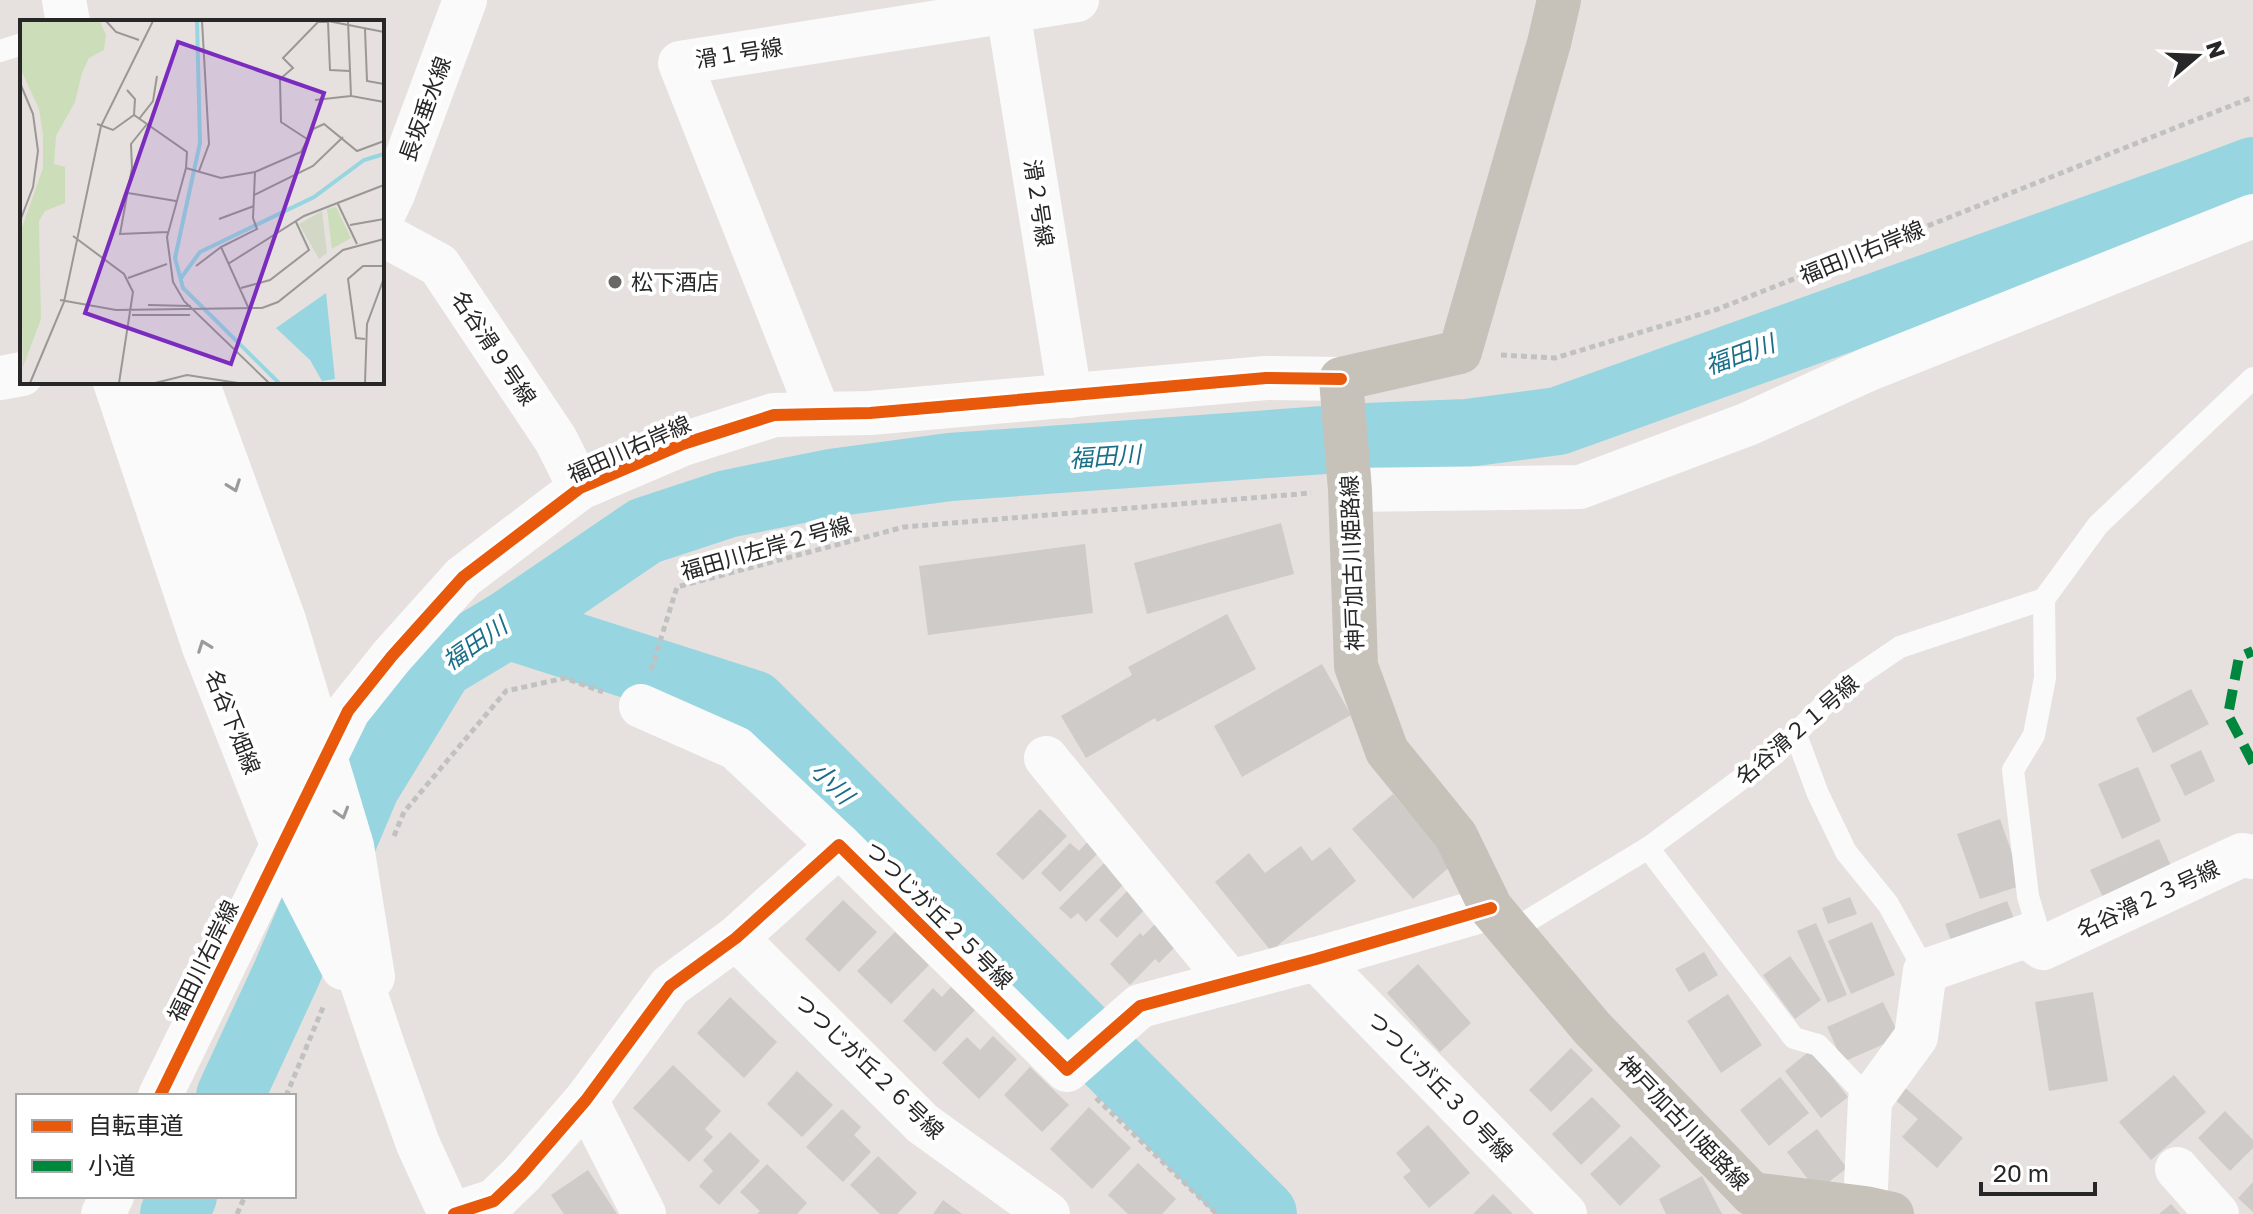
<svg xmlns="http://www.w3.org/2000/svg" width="2253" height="1214" font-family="'Golos Text','Noto Sans JP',sans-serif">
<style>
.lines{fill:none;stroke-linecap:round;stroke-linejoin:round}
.river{stroke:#97d6e1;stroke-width:68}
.building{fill:#cecbc9}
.path{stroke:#c2c1c1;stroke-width:5;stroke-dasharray:6 4;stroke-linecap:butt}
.lane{stroke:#fbfafa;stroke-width:22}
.street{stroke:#fbfafa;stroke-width:44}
.secondary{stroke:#fbfafa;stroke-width:44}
.primary{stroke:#c6c2b9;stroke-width:44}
.quiet{stroke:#00873e;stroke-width:10;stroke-dasharray:20 10;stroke-linecap:butt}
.cycleway-casing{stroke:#fff;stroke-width:17}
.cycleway{stroke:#e8590c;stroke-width:12}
.oneway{stroke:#9c9b9b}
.poi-dot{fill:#6a6867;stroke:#fff;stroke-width:3}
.labels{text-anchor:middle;stroke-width:8;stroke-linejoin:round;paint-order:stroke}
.street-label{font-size:22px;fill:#272727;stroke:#fff}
.poi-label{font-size:22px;fill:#272727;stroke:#fff;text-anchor:start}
.water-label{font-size:24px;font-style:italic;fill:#196f89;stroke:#fff}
.inset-river{fill:none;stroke:#97d6e1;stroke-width:4}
.inset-road{fill:none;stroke:#9a9795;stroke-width:2}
.view{fill:#7b2cbf;fill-opacity:0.15;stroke:#7b2cbf;stroke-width:4}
.inset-edge{fill:none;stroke:#272727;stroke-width:4}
</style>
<rect width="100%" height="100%" fill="#e6e1de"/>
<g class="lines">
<g class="river">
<polyline points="507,625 753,704 1263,1214"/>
<polyline points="230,1096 286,975 366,786 440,665 507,625 645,531 727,504 831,483 950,467 1366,437 1467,433 1558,421 2197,192 2253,171"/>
<polyline points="174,1214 183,1196"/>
</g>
</g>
<g class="building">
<polygon points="1281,523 1294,574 1147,614 1134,563"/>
<polygon points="1085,544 1093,613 928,635 919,566"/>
<polygon points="1227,614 1256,669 1157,722 1155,718 1086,758 1061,716 1132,675 1128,667"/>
<polygon points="1322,664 1351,715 1242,777 1214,726"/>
<polygon points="2191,689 2209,724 2153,753 2136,718"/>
<polygon points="2201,750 2215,781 2185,796 2170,765"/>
<polygon points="2138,767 2161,821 2122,839 2098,784"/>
<polygon points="1393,794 1453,864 1413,899 1352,829"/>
<polygon points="1040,809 1067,836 1023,880 996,854"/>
<polygon points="2000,819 2023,885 1980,899 1957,834"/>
<polygon points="1091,838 1102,849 1060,892 1041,873 1070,843 1079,851"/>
<polygon points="2159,839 2171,866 2103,897 2090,870"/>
<polygon points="1301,846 1312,861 1330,847 1356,881 1271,951 1215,882 1249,853 1265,873"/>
<polygon points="1106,861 1127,881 1086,922 1078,913 1071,919 1059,908"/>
<polygon points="1132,886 1150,904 1117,938 1099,920"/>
<polygon points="1850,897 1857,914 1828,924 1822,908"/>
<polygon points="843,900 877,932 839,972 805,939"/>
<polygon points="2007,901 2016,924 1953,946 1945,924"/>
<polygon points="1872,922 1895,975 1851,994 1828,941"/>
<polygon points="1816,923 1847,995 1828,1003 1797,931"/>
<polygon points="1155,924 1177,945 1159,963 1155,959 1130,985 1110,964 1140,933 1143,936"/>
<polygon points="895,932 929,965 891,1004 857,971"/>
<polygon points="1704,952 1718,975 1689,992 1675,969"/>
<polygon points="1790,956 1821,1000 1795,1019 1763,975"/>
<polygon points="1418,964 1471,1023 1440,1052 1387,993"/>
<polygon points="951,987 975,1010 935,1052 903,1021 933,988 942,997"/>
<polygon points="2093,992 2108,1081 2049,1091 2035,1002"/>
<polygon points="1728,994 1762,1045 1721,1073 1687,1021"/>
<polygon points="730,997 777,1042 744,1078 697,1033"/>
<polygon points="1883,1002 1900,1037 1843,1062 1827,1027"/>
<polygon points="993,1036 1017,1059 979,1099 942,1063 967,1037 980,1050"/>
<polygon points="1571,1048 1593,1070 1551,1112 1529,1090"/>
<polygon points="1811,1050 1848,1097 1821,1118 1785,1071"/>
<polygon points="673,1065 721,1111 705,1129 713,1137 689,1162 633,1108"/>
<polygon points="1030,1067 1069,1105 1042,1132 1004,1095"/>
<polygon points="797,1071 833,1105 802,1137 767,1104"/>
<polygon points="2174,1075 2206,1112 2151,1160 2119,1122"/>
<polygon points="1780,1077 1809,1113 1769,1146 1740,1110"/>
<polygon points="1903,1086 1963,1138 1937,1168 1902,1137 1918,1119 1893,1098"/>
<polygon points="1592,1097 1621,1126 1581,1165 1552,1134"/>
<polygon points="1089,1107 1131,1148 1092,1189 1050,1149"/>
<polygon points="842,1109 861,1127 854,1135 871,1152 843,1182 806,1147"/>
<polygon points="2225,1111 2253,1140 2253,1148 2230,1171 2198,1138"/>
<polygon points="1428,1125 1470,1173 1429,1208 1403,1177 1411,1171 1396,1153"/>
<polygon points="1817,1129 1847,1168 1817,1191 1787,1152"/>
<polygon points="730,1132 760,1161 719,1205 699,1186 713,1171 703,1160"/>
<polygon points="1631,1136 1661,1166 1620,1206 1590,1174"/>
<polygon points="878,1156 917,1193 897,1214 880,1214 850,1185"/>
<polygon points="1138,1163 1176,1199 1162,1214 1128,1214 1108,1195"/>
<polygon points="767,1164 807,1203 797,1214 757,1214 760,1211 740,1192"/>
<polygon points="588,1170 617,1214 564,1214 551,1195"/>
<polygon points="1702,1176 1722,1214 1666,1214 1659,1199"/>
<polygon points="2253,1182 2253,1212 2238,1198"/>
<polygon points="1493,1194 1513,1214 1473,1214"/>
<polygon points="943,1200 962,1214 933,1214"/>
<polygon points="2171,1204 2180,1214 2159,1214"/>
</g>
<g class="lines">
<g class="path">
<polyline points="1501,355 1555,358 1718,309 2253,97"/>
<polyline points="651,670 677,587 904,527 1311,493"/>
<polyline points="394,836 404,812 506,691 565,678 603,692"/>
<polyline points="286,1096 324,1005"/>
<polyline points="1096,1098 1217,1214"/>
<polyline points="237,1214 245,1196"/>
</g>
<g class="lane">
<polyline points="0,51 22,44"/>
<polyline points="1796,735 1818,794 1846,852 1888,904 1925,971"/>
<polyline points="1648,848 1794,1038 1818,1045 1870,1100"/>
<polyline points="1511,931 1648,848 1775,754 1844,685 1900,647 2044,599 2098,525 2253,378"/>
<polyline points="2042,944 2028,896 2013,770 2034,735 2045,678 2044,599"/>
</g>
<g class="street">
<polyline points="1008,11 1070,396"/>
<polyline points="382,234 439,265 556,440 580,488"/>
<polyline points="115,382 204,647 291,867 343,968"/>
<polyline points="197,382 284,620 352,846 373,977"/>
<polyline points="819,414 680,63 1077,0"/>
<polyline points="1350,490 1580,487 1748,424 1869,369 2253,216"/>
<polyline points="641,706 736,748 839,845"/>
<polyline points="1046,758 1230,982"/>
<polyline points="736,938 923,1124 1048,1214"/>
<polyline points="1316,959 1565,1214"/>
<polyline points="160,1096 348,711 392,656 463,577 580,488 683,444 774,415 870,413 1266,378 1341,379"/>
<polyline points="586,1100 644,1214"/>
<polyline points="2177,1169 2217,1214"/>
<polyline points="1865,1208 1870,1100 1916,1037 1925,971 2026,936 2043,948 2242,855 2253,857"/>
<polyline points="103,1214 112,1196"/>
<polyline points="454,1214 494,1201 521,1175 586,1100 670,986 736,938 839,845 1067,1070 1140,1006 1316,959 1491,908"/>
</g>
<g class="secondary">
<polyline points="64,0 68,22"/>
<polyline points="382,217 393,194 465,0"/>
<polyline points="0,378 22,374"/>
<polyline points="160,382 384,1049 418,1144 450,1214"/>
</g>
<polyline class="primary" points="1559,0 1549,43 1460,352 1341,379 1350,490 1356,666 1387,751 1456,836 1491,908 1592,1028 1752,1194 1865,1208 1892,1214"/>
<polyline class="quiet" points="2253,763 2228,715 2239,657 2253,651"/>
<g class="cycleway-casing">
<g id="cycleway">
<polyline points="160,1096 348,711 392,656 463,577 580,488 683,444 774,415 870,413 1266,378 1341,379"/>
<polyline points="454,1214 494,1201 521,1175 586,1100 670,986 736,938 839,845 1067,1070 1140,1006 1316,959 1491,908"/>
</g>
</g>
<use href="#cycleway" class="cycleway"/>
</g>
<defs><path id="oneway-chevron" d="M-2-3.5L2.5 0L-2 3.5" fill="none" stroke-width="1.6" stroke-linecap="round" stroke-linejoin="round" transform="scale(2)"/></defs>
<g class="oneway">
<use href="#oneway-chevron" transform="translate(234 486) rotate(70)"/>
<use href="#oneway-chevron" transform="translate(204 646) rotate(-110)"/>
<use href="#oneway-chevron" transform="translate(342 813) rotate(73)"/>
</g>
<circle class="poi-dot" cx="615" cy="282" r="8"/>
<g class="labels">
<g class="street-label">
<text transform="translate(739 53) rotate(-9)" y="8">滑１号線</text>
<text transform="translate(425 109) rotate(-70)" y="8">長坂垂水線</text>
<text transform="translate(1039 203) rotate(81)" y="8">滑２号線</text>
<text transform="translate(1862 252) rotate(-22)" y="8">福田川右岸線</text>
<text transform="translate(494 348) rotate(56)" y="8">名谷滑９号線</text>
<text transform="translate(629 449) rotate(-24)" y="8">福田川右岸線</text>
<text transform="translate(766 548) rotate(-16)" y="8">福田川左岸２号線</text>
<text transform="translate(1352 563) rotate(-92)" y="8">神戸加古川姫路線</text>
<text transform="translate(233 722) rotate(68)" y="8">名谷下畑線</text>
<text transform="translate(1797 730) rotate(-41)" y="8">名谷滑２１号線</text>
<text transform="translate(2148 899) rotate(-25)" y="8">名谷滑２３号線</text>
<text transform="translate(939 915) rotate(45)" y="8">つつじが丘２５号線</text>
<text transform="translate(203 961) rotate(-64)" y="8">福田川右岸線</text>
<text transform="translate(869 1066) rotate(44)" y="8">つつじが丘２６号線</text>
<text transform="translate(1440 1086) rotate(46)" y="8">つつじが丘３０号線</text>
<text transform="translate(1684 1123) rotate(46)" y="8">神戸加古川姫路線</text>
</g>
<g class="poi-label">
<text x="631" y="290">松下酒店</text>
</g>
<g class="water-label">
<text transform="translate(1740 355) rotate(-20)" y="8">福田川</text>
<text transform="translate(1105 457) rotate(-4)" y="8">福田川</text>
<text transform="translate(475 644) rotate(-35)" y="8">福田川</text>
<text transform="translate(832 783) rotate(45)" y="8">小川</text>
</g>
</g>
<g transform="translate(20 20)">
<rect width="364" height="364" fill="#e6e1de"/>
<path d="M0,1h80l6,14 -2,15 -15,8 -7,15 -7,29 -19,34 -2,28 11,3v36l-20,8 -6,10 2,98 -18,48 -3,-134 23,-65v-33l-4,-26 -19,-41zM316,187l15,31 -19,11 -5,-40z" fill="#ccdeb9"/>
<path d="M302,191l5,42 -8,6 -20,-35z" fill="#d3d8c6"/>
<path d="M306,273l9,86 -13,2 -12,-21 -34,-32z" fill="#97d6e1"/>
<path class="inset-river" d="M177,1l3,122 -25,115 8,30 96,95M161,258l19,-26 114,-55 50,-37 20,-6"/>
<path class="inset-road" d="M86,1l10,11 23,8M308,1l56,11M328,1l3,75 33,6M345,9l2,52 17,3M0,63l13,31 5,37 -5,36 -13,34M107,70l8,9 -1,16M295,80l36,-4M119,99l14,-18 4,-25M77,104l16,6 21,-15 53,37 -1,16 35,10 34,-6 46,-20 12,-23 11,-5 33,27 27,-10M127,104l-16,20 1,24 -12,66 48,-2M0,119v47M287,119l-26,-17 -1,-43 13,-11 -10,-10 35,-36h10l2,48 20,1M166,148l-19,69 6,45 11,19 85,82M179,151l10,-27 -7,-123M108,173l48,8M234,175l59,-29 30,-29M317,182l20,42M199,199l35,-13M330,205l34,-6M53,216l51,38 9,18 -14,91M208,244l76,-48 80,-31M176,246l25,-19M108,258l39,-14M221,268l29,-8 39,-30 -13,-28M40,280l56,10 146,-2 16,-6 65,-52 41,-11M128,285l43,1M229,289l-28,-62 36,-18 -4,-11 2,-46M112,295h58M345,319l-9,-1 -8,-59 15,-13h21M10,363l34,-81 37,-176 52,-105M135,363l32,-8 51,8M345,363l2,-59 17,-46"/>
<path class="view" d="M158,22l146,51 -93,271 -146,-51z"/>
<rect width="364" height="364" class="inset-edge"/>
</g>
<rect x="16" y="1094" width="280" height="104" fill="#ffffff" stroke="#a9a9a9" stroke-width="2"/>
<rect x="32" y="1120" width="40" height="12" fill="#e8590c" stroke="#a9a9a9" stroke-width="2"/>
<text x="88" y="1134" font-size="24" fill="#272727">自転車道</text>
<rect x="32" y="1160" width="40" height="12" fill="#00873e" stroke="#a9a9a9" stroke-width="2"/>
<text x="88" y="1174" font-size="24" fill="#272727">小道</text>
<g transform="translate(2197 56) rotate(71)" stroke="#ffffff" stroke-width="6" paint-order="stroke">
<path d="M0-6L14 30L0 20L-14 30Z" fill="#272727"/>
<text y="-12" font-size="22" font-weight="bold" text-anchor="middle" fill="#272727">N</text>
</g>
<path d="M1981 1182v12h114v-12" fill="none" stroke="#272727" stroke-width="4"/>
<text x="1993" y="1182" font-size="24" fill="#272727" stroke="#ffffff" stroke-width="6" paint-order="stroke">20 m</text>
</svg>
